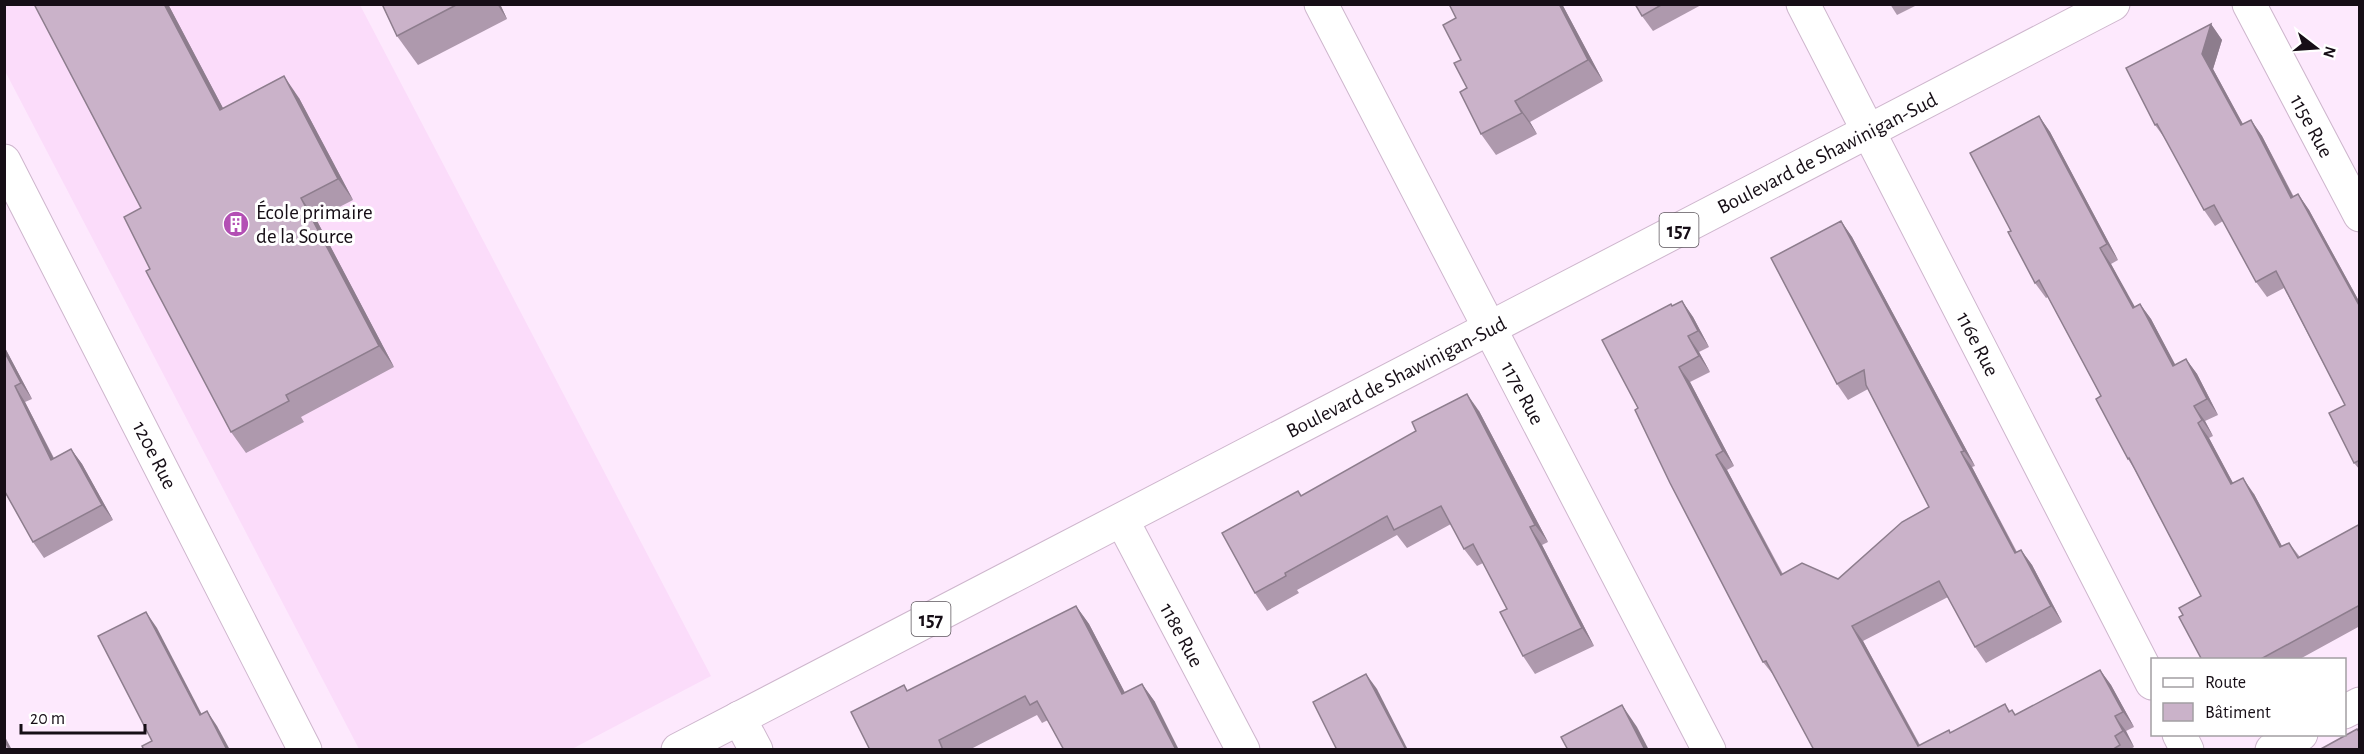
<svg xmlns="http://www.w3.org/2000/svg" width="2364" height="754" font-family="'Alegreya Sans',sans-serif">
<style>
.built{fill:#fbdcfa}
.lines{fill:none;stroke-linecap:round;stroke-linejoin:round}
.street-casing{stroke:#ceb6cd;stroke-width:35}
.primary-casing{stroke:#ceb6cd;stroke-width:35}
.street{stroke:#fff;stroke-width:33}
.primary{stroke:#fff;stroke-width:33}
.wall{fill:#ae99ad}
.shaded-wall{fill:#8d7d8d}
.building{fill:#cab2c9;stroke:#8d7d8d;stroke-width:1.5}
.labels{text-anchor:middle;stroke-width:6;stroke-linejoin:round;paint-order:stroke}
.shield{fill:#fff;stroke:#5c565c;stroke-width:1.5}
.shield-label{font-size:20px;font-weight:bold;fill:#160e16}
.street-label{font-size:21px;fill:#160e16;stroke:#fff}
.poi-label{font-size:21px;fill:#160e16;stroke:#fff;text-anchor:start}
</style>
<rect width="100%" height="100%" fill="#fde9fd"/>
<polygon class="built" points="5,5 360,5 711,676 572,749 359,749 5,71"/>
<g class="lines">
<g class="street-casing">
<g id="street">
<polyline points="1321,4 1709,750"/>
<polyline points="1803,4 2152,683"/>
<polyline points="2249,4 2360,215"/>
<polyline points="4,161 305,750"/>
<polyline points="1122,520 1243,750"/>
<polyline points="2344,712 2360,704"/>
<polyline points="739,718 756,750"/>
<polyline points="2179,734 2187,750"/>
<polyline points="2272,750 2301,734"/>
</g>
</g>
<g class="primary-casing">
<polyline id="primary" points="678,750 2113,4"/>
</g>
<use href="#street" class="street"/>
<use href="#primary" class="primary"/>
</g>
<g class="wall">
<polygon points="168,4 223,108 299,98 353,200 316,219 394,367 301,417 304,422 246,453 231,432 150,269 141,208"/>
<polygon points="382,4 500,4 507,19 418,65 397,36"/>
<polygon points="1562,4 1603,81 1530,122 1537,134 1496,155 1481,134 1467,88 1461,60"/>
<polygon points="1635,4 1703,4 1653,31 1642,16"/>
<polygon points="1890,4 1919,4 1897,15"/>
<polygon points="2211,24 2222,40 2213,69 2243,124 2251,120 2262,136 2294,197 2298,194 2309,210 2360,303 2360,470 2354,463 2345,405 2284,288 2267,297 2256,282 2223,221 2215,226 2204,210 2166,140 2155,125"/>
<polygon points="2039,116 2050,132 2118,260 2111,264 2134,307 2140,304 2151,319 2175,365 2186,359 2197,374 2218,415 2205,421 2213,436 2209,438 2233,483 2254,494 2282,546 2289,543 2300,557 2360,524 2360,626 2298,660 2202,660 2183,615 2201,596 2135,470 2128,459 2101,396 2048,297 2046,298 2035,283 2011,231"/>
<polygon points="1841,221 1852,237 1975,466 1972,467 2017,552 2021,550 2032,565 2062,622 1986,663 1975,647 1948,597 1863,641 1920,745 1950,733 2005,704 2010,711 2016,715 2100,670 2111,685 2134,727 2126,731 2134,747 2129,750 1814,750 1775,677 1763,662 1638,408 1672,306 1682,301 1693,317 1709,347 1699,352 1710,372 1690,382 1734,466 1727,470 1783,574 1838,579 1929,507 1868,389 1848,400 1837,384"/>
<polygon points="4,346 32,399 25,402 54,458 71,449 82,464 113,520 44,558 33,542"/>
<polygon points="1479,411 1548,542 1542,545 1594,646 1535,674 1523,656 1507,609 1483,563 1477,566 1464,549 1451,524 1407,548 1397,535 1297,590 1299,593 1267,611 1255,593 1302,496"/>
<polygon points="1076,606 1089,624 1125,693 1142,684 1155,702 1048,720 1042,723 1037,715 969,750 870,750 904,685 908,691"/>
</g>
<g class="shaded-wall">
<polygon points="164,4 168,4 235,131 220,110"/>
<polygon points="497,4 500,4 507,19"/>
<polygon points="1559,4 1562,4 1603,81 1588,60"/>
<polygon points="2211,24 2222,40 2213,69 2252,141 2241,125 2202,54"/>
<polygon points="284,76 299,98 353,200 338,179"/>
<polygon points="1515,101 1530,122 1537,134 1522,113"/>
<polygon points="2039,116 2050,132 2118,260 2107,244"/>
<polygon points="2251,120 2262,136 2302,214 2291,198"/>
<polygon points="2298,194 2309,210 2360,303 2360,307"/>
<polygon points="301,198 316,219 394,367 379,346"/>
<polygon points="1841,221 1852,237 1975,466 1964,451"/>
<polygon points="2100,248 2111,264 2144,323 2133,308"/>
<polygon points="1682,301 1693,317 1709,347 1698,331"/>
<polygon points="2140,304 2151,319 2184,381 2173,366"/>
<polygon points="1688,336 1699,352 1710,372 1699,356"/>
<polygon points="4,346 32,399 21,383 4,351"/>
<polygon points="2186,359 2197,374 2218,415 2207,399"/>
<polygon points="1679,367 1690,382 1734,466 1723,451"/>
<polygon points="15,386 25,402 62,475 51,460"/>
<polygon points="1467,394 1479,411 1548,542 1535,525"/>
<polygon points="2194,406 2205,421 2213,436 2202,420"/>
<polygon points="2198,423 2209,438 2242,500 2231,484"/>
<polygon points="71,449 82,464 113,520 102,505"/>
<polygon points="1961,452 1972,467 2025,569 2015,553"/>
<polygon points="1716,455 1727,470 1791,591 1781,575"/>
<polygon points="2243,478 2254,494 2291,563 2280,547"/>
<polygon points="1530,527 1542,545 1594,646 1582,628"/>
<polygon points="2021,550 2032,565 2062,622 2051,606"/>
<polygon points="1076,606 1089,624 1135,712 1122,694"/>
<polygon points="146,612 157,628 210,730 200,715"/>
<polygon points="1852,626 1863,641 1922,750 1918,746"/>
<polygon points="2100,670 2111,685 2134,727 2123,712"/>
<polygon points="1366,674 1377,689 1408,750 1406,750"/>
<polygon points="1142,684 1155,702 1179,750 1176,750"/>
<polygon points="1622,705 1637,727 1649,750 1645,750"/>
<polygon points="207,711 217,726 230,750 227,750"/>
<polygon points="2115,716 2126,731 2134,747 2123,731"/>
<polygon points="4,735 12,750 10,750 4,740"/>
</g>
<g class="building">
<polygon points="34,4 164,4 220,110 284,76 338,179 301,198 379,346 286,395 289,401 231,432 146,271 150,269 124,217 141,208"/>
<polygon points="382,4 458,4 397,36"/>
<polygon points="1449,4 1559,4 1588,60 1515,101 1522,113 1481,134 1460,92 1467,88 1454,63 1461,60 1443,25 1456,18"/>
<polygon points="1635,4 1663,4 1642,16"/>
<polygon points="2211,24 2202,54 2241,125 2251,120 2291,198 2298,194 2360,307 2360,460 2354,463 2329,413 2345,405 2276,271 2256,282 2214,205 2204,210 2157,124 2155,125 2126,68"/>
<polygon points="2039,116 2107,244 2100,248 2133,308 2140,304 2173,366 2186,359 2207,399 2194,406 2202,420 2198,423 2231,484 2243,478 2280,547 2289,543 2298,558 2360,524 2360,605 2259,660 2202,660 2179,617 2183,615 2179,608 2201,596 2129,458 2128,459 2096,399 2101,396 2039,280 2035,283 2008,232 2011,231 1970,153"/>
<polygon points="1841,221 1964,451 1961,452 2015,553 2021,550 2051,606 1975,647 1939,581 1852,626 1918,746 1949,730 1950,733 2005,704 2009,712 2012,710 2015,715 2100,670 2123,712 2115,716 2123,731 2115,736 2120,745 2112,750 1814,750 1766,661 1763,662 1670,483 1635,410 1638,408 1602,340 1671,304 1672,306 1682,301 1698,331 1688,336 1699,356 1679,367 1723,451 1716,455 1781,575 1802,563 1838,579 1902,522 1929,507 1866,385 1864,370 1837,384 1771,258"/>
<polygon points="4,351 21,383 15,386 51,460 71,449 102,505 33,542 4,490"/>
<polygon points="1467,394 1535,525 1530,527 1582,628 1523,656 1500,612 1507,609 1473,544 1464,549 1441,506 1394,530 1387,516 1285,573 1286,576 1255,593 1222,533 1298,491 1301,496 1416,431 1412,422"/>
<polygon points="1076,606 1122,694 1142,684 1176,750 1064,750 1037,701 1030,705 1025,696 939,740 943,750 870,750 851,712 904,685 907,691"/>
<polygon points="146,612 200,715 207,711 227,750 144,750 142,746 152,741 98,636"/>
<polygon points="1366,674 1406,750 1337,750 1313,702"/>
<polygon points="1622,705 1645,750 1568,750 1561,737"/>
<polygon points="2357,729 2360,733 2360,750 2319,750"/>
<polygon points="4,740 10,750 4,750"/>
</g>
<defs>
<g id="building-disc" transform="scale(1.35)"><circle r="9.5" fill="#b34fb4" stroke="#fff"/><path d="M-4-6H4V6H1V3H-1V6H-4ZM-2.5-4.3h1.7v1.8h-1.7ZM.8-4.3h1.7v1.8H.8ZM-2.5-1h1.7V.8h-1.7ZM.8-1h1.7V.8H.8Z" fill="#fff"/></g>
</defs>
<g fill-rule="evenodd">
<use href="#building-disc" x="236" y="224"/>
</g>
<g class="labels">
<g class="shield">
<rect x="1659.5" y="213" width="39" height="34" rx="4.5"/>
<rect x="911.5" y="602" width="39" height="34" rx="4.5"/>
</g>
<g class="shield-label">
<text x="1679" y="237">157</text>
<text x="931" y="626">157</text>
</g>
<g class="street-label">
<text transform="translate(2312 126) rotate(62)" y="7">115e Rue</text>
<text transform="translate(1827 153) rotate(-27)" y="7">Boulevard de Shawinigan-Sud</text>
<text transform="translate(1978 344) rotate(63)" y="7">116e Rue</text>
<text transform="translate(1396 377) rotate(-27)" y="7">Boulevard de Shawinigan-Sud</text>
<text transform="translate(1523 393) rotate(62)" y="7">117e Rue</text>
<text transform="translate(155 455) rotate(63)" y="7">120e Rue</text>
<text transform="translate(1182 635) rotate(62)" y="7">118e Rue</text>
</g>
<g class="poi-label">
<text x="256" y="219">École primaire<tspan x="256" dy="24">de la Source</tspan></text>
</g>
</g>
<rect width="2364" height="754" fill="none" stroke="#160e16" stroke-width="12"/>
<rect x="2151" y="658" width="195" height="78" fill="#ffffff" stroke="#a29fa2" stroke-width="1.5"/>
<rect x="2163" y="678" width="30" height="9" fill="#ffffff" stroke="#a29fa2" stroke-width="1.5"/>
<text x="2205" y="688" font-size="18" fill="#160e16">Route</text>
<rect x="2163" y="703" width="30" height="18" fill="#cab2c9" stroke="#a29fa2" stroke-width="1.5"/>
<text x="2205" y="718" font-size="18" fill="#160e16">Bâtiment</text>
<g transform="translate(2316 48) rotate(107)" stroke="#ffffff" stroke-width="4.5" paint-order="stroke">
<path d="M0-4.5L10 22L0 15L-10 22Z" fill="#160e16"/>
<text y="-9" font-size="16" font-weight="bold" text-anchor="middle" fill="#160e16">N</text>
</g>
<path d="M21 724v9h124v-9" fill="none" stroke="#160e16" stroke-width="3"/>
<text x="30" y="724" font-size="18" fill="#160e16" stroke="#ffffff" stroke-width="4.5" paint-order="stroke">20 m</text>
</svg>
